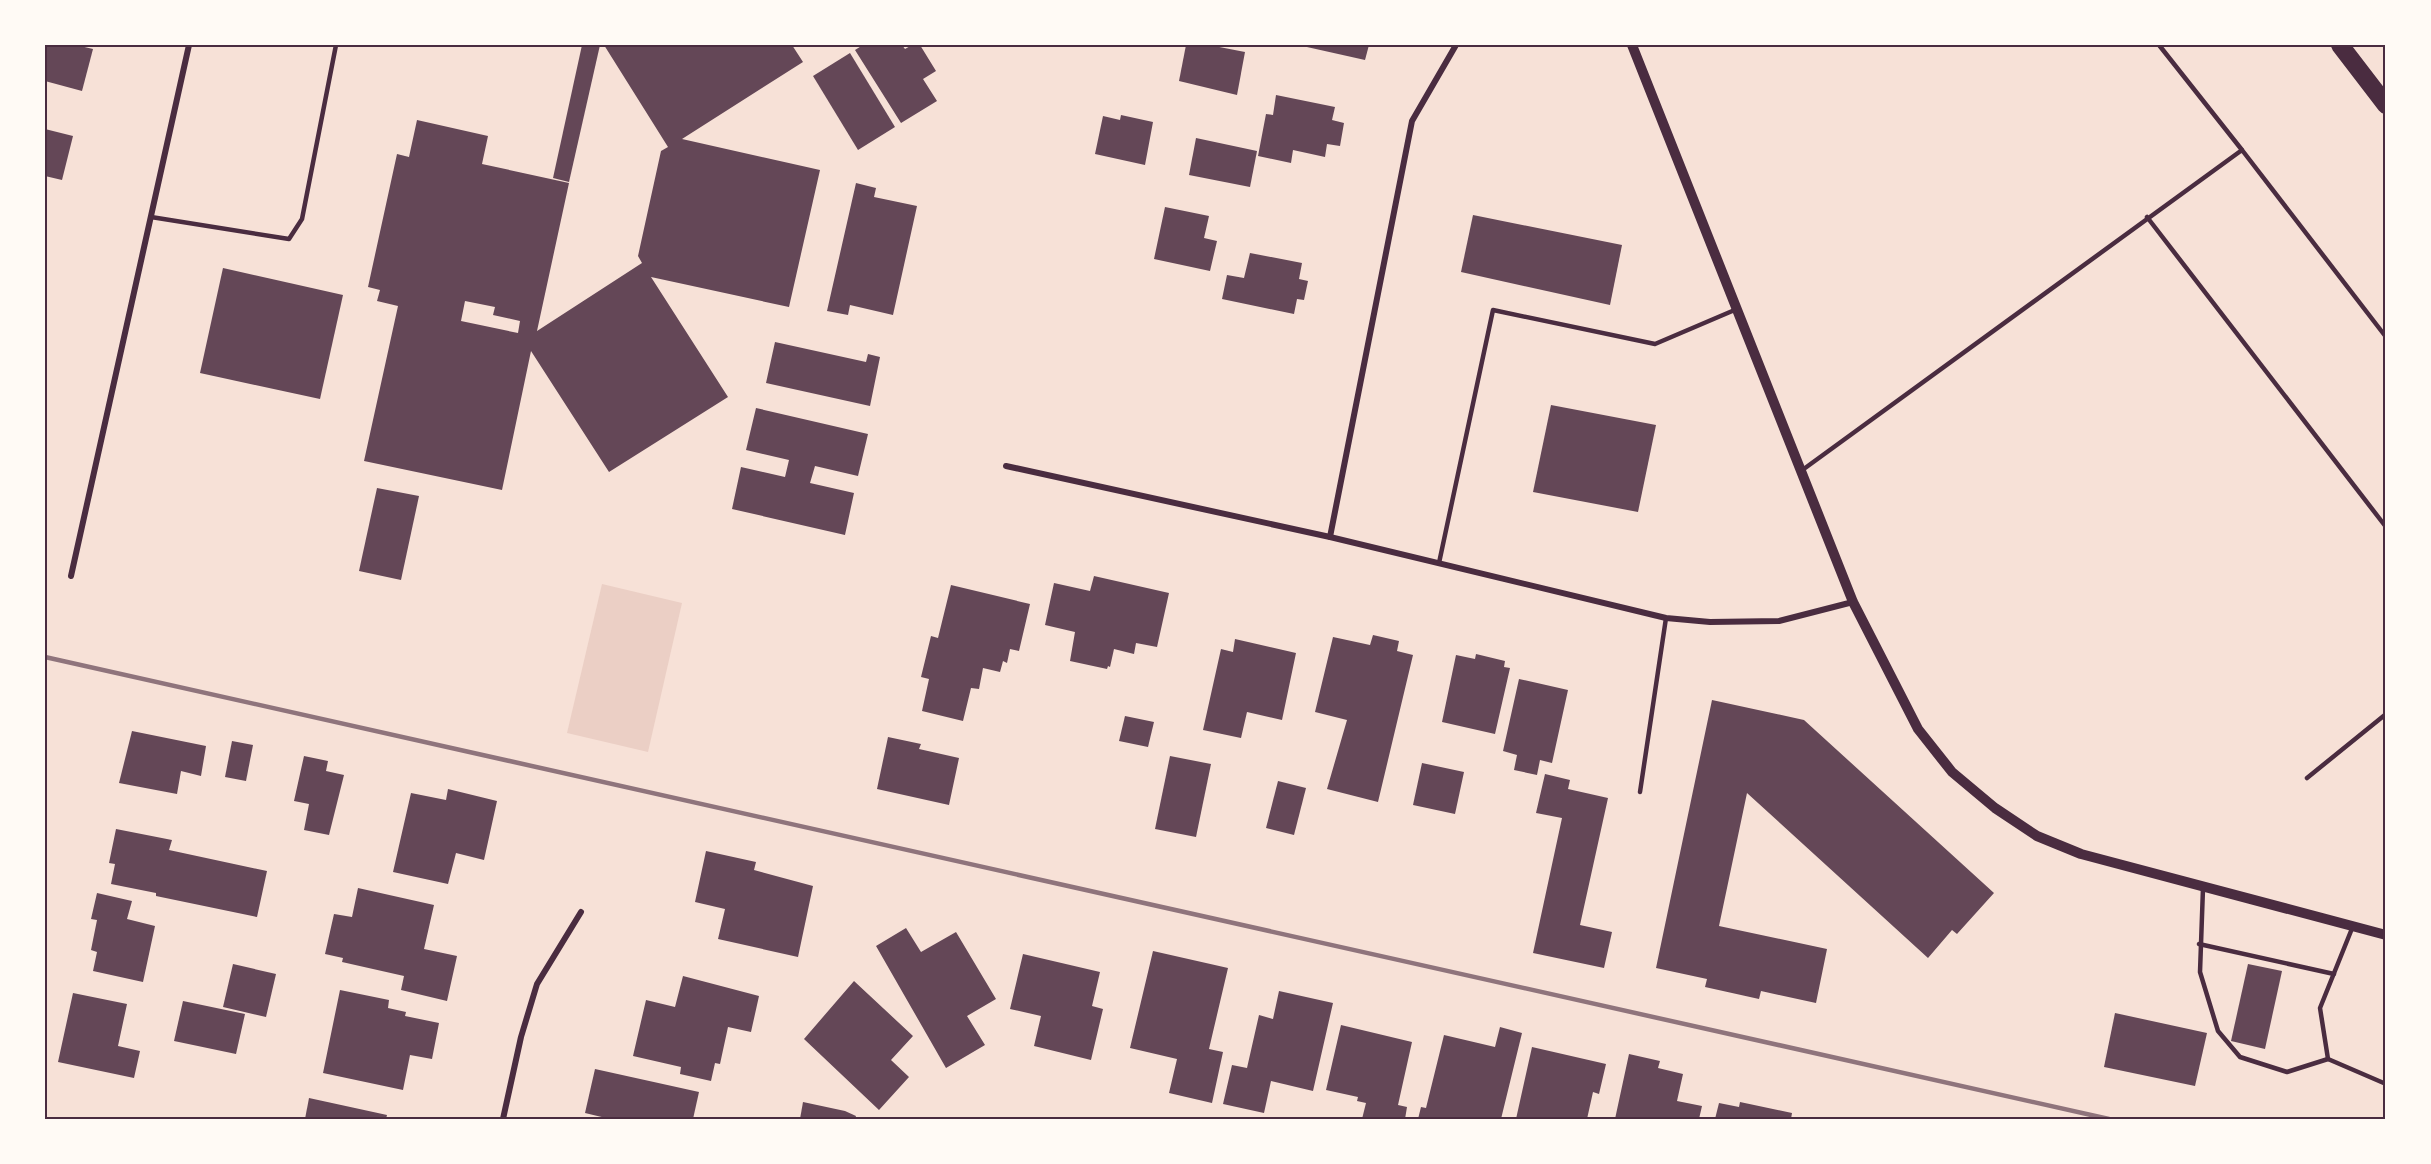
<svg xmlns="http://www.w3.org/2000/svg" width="2431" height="1164" font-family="'Open Sans',sans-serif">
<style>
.green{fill:#ebcfc5}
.building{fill:#644757;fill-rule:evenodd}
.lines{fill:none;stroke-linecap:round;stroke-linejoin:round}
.service{stroke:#4a2c40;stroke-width:4.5}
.minor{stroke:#4a2c40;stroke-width:6}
.tertiary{stroke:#4a2c40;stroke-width:10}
.motorway{stroke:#4a2c40;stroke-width:18}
.rail{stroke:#8f747c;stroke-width:4.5}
.neatline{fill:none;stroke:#4a2c40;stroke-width:2}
</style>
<rect width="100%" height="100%" fill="#f7e1d7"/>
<polygon class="green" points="602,584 682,603 648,752 567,733"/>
<g class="building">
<polygon points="45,45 76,45 93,49 82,91 45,81"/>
<polygon points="582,45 600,45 569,182 553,178"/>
<path d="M604,45h188l11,17 -121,77 138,31 -31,137 -138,-30 77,120 -119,75 -78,-121 -29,139 -138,-29 34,-155 -21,-5 3,-11 -12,-3 29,-133 12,3 8,-37 71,16 -6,28 87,19 -32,148 105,-68 -4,-7 23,-105 7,-4zM465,301l30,6 -2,8 27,6 -2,12 -57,-12z"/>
<polygon points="863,45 902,45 905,49 912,45 920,45 936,71 923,79 937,101 901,123 855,50"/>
<polygon points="1186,45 1209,45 1245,52 1237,95 1179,81"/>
<polygon points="1298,45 1369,45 1365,60"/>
<polygon points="850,53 895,127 858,150 813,76"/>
<polygon points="1276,95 1335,107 1332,120 1344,123 1340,146 1327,144 1325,157 1293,150 1291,163 1258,156 1266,114 1273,115"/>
<polygon points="1121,115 1153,122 1145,165 1095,154 1103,116 1120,120"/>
<polygon points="45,129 73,136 62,180 45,176"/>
<polygon points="1196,138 1257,151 1250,187 1189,175"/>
<polygon points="856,183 876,188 874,197 917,206 893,315 850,305 848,315 827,311"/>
<polygon points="1165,207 1209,216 1204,238 1217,241 1210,271 1154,259"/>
<polygon points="1473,215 1622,245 1610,305 1461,272"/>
<polygon points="1250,253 1302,263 1299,279 1308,281 1304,300 1297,299 1294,314 1222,299 1227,275 1244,278"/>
<polygon points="223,268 343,295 320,399 200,373"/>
<polygon points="775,342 866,362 868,354 880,357 870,406 766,383"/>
<polygon points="1551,405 1656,425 1638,512 1533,492"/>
<polygon points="756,408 868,434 858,476 815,466 810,483 854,493 845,535 732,509 741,467 785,477 789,460 746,450"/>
<polygon points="377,488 419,496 401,580 359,571"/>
<polygon points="1094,576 1169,593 1157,647 1136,643 1134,654 1114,649 1110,667 1108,666 1107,669 1070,661 1075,632 1045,625 1054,583 1090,591"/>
<polygon points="951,585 1030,604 1019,651 1010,649 1007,663 1003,661 1000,672 983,668 979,689 971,688 963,721 922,711 929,679 921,677 931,636 938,638"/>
<polygon points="1373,635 1399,641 1397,651 1413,655 1378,802 1327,789 1347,720 1315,712 1333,637 1370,645"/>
<polygon points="1235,639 1296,653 1282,720 1247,712 1241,738 1203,730 1221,649 1233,652"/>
<polygon points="1476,654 1505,661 1504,667 1510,668 1495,734 1442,722 1456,655 1475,659"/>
<polygon points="1519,679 1568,690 1552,763 1540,760 1537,775 1514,770 1517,755 1503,751"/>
<polygon points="1712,700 1804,720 1994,893 1957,934 1952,930 1928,958 1747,793 1719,926 1827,949 1816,1003 1761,991 1759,999 1705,987 1707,979 1656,968"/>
<polygon points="1125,716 1154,722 1148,747 1119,741"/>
<polygon points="132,731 206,746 201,776 181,771 177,794 119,783"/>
<polygon points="888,737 921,744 919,749 959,758 949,805 877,789"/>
<polygon points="232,741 253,745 246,781 225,777"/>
<polygon points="304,756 328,761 326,771 344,775 329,835 304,830 309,804 294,801"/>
<polygon points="1170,756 1211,764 1196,837 1155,829"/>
<polygon points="1422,763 1464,772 1455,814 1413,805"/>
<polygon points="1545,774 1570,780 1568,789 1608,798 1580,925 1612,932 1604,968 1533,953 1562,818 1536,813"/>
<polygon points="1278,781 1306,788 1294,835 1266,828"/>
<polygon points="448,789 497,801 484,860 456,853 448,884 393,872 411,793 446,800"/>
<polygon points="116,829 172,840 169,850 267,871 257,917 156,896 156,893 111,884 115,864 109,863"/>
<polygon points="706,851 756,862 754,870 813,886 798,957 718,939 725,909 695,902"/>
<polygon points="358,888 434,905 424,949 457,956 447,1001 401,990 404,976 342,962 343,958 325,954 334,914 352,917"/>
<polygon points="97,893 132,901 127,919 155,926 143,982 93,971 97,952 91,950 97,920 91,919"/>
<polygon points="906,928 921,952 956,932 996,999 967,1016 985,1045 946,1068 876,946"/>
<polygon points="1153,951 1228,968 1209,1049 1223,1052 1212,1103 1169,1093 1177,1059 1130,1048"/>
<polygon points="1023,954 1100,972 1092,1006 1103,1009 1091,1060 1034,1046 1041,1016 1010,1009"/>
<polygon points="233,964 276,974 266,1017 223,1007"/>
<polygon points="2248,964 2282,971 2265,1049 2231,1041"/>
<polygon points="683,976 759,996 751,1032 728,1027 720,1064 715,1063 711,1081 680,1074 681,1067 633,1056 646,1000 675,1007"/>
<polygon points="854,981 913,1036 891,1060 909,1077 879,1110 804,1039"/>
<polygon points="340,990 389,1000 388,1008 406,1012 405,1016 439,1023 432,1059 410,1055 403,1090 323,1073"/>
<polygon points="1279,991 1333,1003 1313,1091 1271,1081 1264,1113 1223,1104 1232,1065 1247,1068 1259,1015 1273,1019"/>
<polygon points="73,993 127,1004 118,1046 140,1051 134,1078 58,1062"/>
<polygon points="183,1001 245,1014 236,1054 174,1041"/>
<polygon points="2115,1013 2207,1033 2195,1086 2104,1067"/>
<polygon points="1341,1025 1412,1042 1398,1105 1407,1107 1405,1119 1362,1119 1366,1103 1357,1101 1358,1097 1326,1090"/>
<polygon points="1500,1027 1522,1033 1501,1119 1418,1119 1421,1107 1426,1108 1444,1035 1495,1047"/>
<polygon points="1532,1047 1606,1064 1599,1094 1593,1092 1587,1119 1516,1119"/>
<polygon points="1629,1054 1660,1061 1658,1068 1683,1074 1677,1101 1702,1106 1699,1119 1615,1119"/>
<polygon points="595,1069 699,1092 693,1119 610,1119 585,1113"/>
<polygon points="309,1098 387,1115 386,1119 305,1119"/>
<polygon points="803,1102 845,1111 856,1116 855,1119 800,1119"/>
<polygon points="1740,1102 1792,1113 1791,1119 1715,1119 1719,1103 1739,1107"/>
</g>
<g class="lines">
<g class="service">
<polyline points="2159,45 2242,150"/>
<polyline points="151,217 289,239 302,219 336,45"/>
<polyline points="2147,217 2386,527"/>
<polyline points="1801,471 2242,150 2386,337"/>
<polyline points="1439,563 1493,310 1655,344 1737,309"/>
<polyline points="2307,778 2386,714"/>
<polyline points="1640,792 1666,618"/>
<polyline points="2203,888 2200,972 2218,1031 2240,1057 2287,1072 2328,1059"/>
<polyline points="2353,926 2320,1008 2328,1059 2386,1084"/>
<polyline points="2199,944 2334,974"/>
</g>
<g class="minor">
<polyline points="1006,466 1330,537 1666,618 1710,622 1779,621 1853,602"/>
<polyline points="1330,537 1412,121 1456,45"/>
<polyline points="71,576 189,45"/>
<polyline points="503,1119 521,1037 537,984 581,912"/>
</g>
<polyline class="tertiary" points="1632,45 1853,602 1918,729 1952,772 1995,808 2037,836 2081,854 2386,935"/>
<polyline class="motorway" points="2340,45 2386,105"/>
<polyline class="rail" points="45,657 2109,1119"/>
</g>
<rect width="2431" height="1164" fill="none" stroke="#fffaf5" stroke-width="93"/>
<rect x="46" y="46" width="2338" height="1072" class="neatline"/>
</svg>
